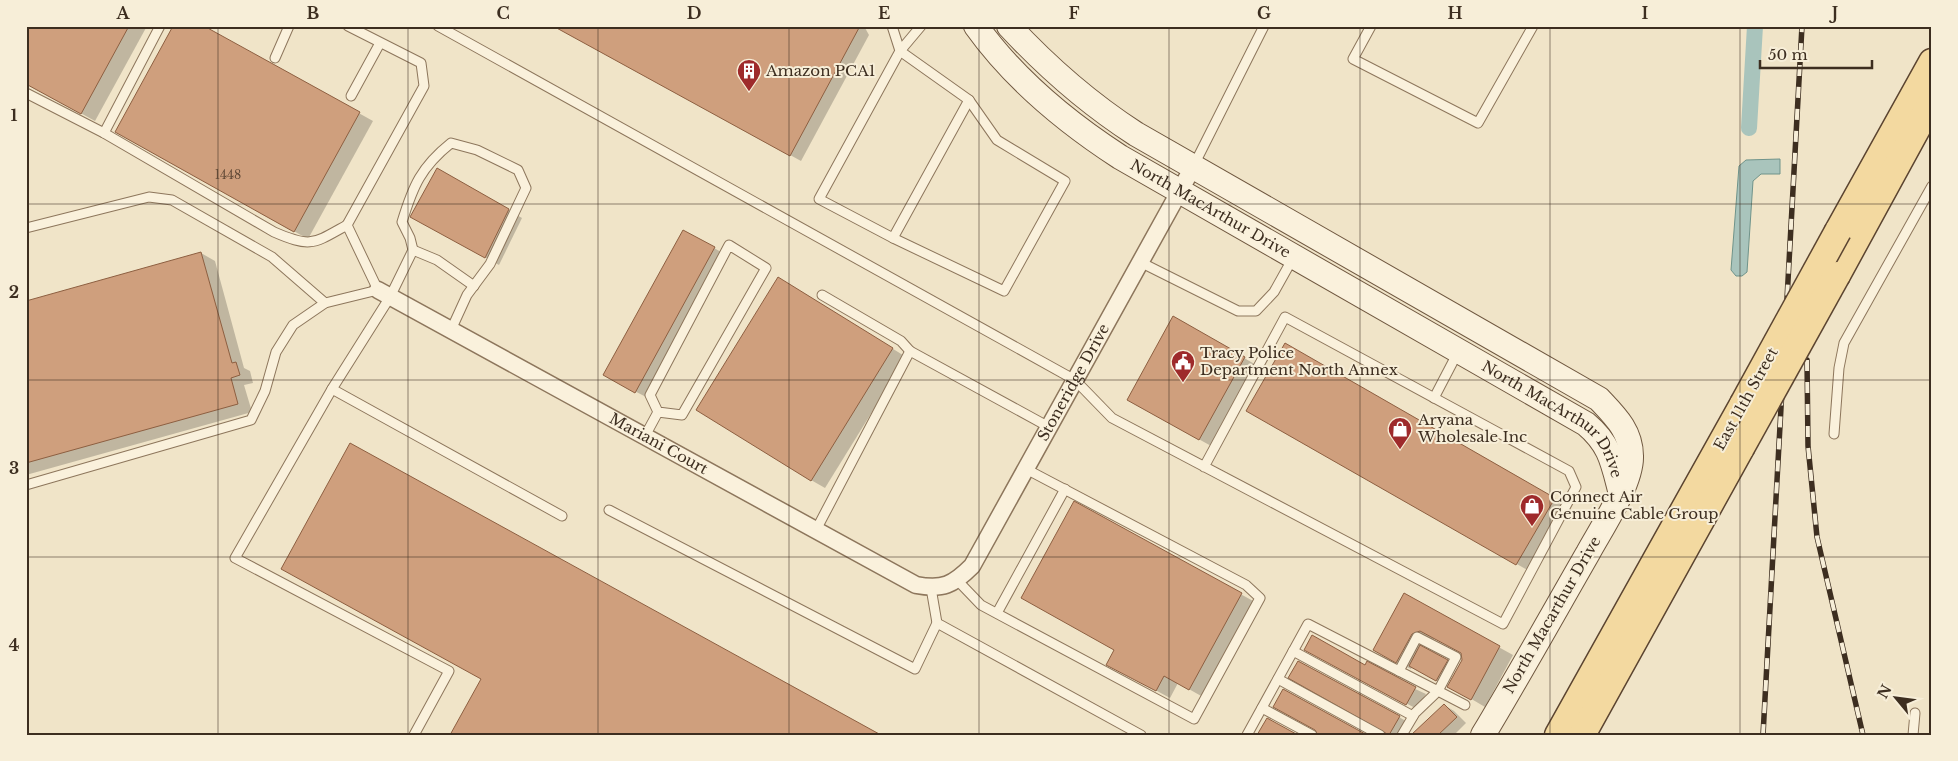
<svg xmlns="http://www.w3.org/2000/svg" width="1958" height="761" font-family="'Libre Baskerville',serif">
<style>
.water{fill:#a9c4bc;stroke:#6f938a}
.shadow{fill:#0003}
.lines{fill:none;stroke-linecap:round;stroke-linejoin:round}
.canal{stroke:#a9c4bc;stroke-width:16}
.building{fill:#cf9f7d;stroke:#8d5f41}
.lane-casing{stroke:#8d765c;stroke-width:11}
.street-casing{stroke:#8d765c;stroke-width:19}
.secondary-casing{stroke:#6f573f;stroke-width:26}
.primary-casing{stroke:#5b4430;stroke-width:29}
.lane{stroke:#faf1dc;stroke-width:9}
.street{stroke:#faf1dc;stroke-width:16}
.secondary{stroke:#faf1dc;stroke-width:24}
.primary{stroke:#f3d9a0;stroke-width:26}
.rail-casing{stroke:#3d2e20;stroke-width:5.5}
.rail{stroke:#f7eed8;stroke-width:4;stroke-dasharray:11;stroke-linecap:butt}
.primary-bridge-casing{stroke:#5b4430;stroke-width:29;stroke-linecap:butt}
.primary-bridge{stroke:#f3d9a0;stroke-width:26}
.grid{fill:none;stroke:#3d2e20;stroke-width:1;stroke-opacity:0.55}
.labels{text-anchor:middle;stroke-width:4;stroke-linejoin:round;paint-order:stroke}
.number-label{font-size:12px;fill:#624a37}
.poi-label{font-size:15px;fill:#3d2e20;stroke:#f7eed8;text-anchor:start}
.street-label{font-size:15px;fill:#3d2e20;stroke:#f7eed8}
.neatline{fill:none;stroke:#3d2e20;stroke-width:2}
.grid-label{font-size:16px;text-anchor:middle;font-weight:bold;fill:#3d2e20}
</style>
<rect width="100%" height="100%" fill="#f0e4c8"/>
<polygon class="water" points="1780,159 1780,174 1761,174 1753,181 1747,272 1742,276 1736,276 1731,270 1739,166 1746,160"/>
<g class="shadow">
<polygon points="26,26 147,26 95,121 26,83"/>
<polygon points="202,26 373,121 308,239 116,132"/>
<polygon points="555,26 864,26 869,35 801,161"/>
<polygon points="437,170 522,218 499,265 412,216"/>
<polygon points="714,248 728,256 650,399 619,383"/>
<polygon points="201,253 215,261 244,368 250,371 253,383 244,385 252,412 26,475 26,302"/>
<polygon points="792,286 906,357 825,488 811,480"/>
<polygon points="1174,318 1258,366 1213,447 1128,400"/>
<polygon points="1285,345 1568,507 1531,572 1248,410"/>
<polygon points="1074,503 1255,602 1203,697 1178,683 1170,698 1122,672"/>
<polygon points="1404,595 1513,655 1485,707 1463,694 1462,653 1435,639 1426,641 1422,648 1453,665 1443,684 1412,667 1411,669 1388,658"/>
<polygon points="1316,655 1365,666 1426,694 1417,709"/>
<polygon points="1444,705 1454,711 1466,723 1454,735 1413,735"/>
<polygon points="1399,717 1409,723 1403,735 1387,735 1384,729"/>
</g>
<g class="lines">
<polyline class="canal" points="1749,128 1755,26"/>
</g>
<g class="building">
<polygon points="26,26 129,26 81,114 26,84"/>
<polygon points="173,26 204,26 360,112 294,232 115,132"/>
<polygon points="553,26 860,26 790,156"/>
<polygon points="437,168 509,209 485,258 410,217"/>
<polygon points="683,230 715,247 635,393 603,375"/>
<polygon points="201,252 232,363 236,362 240,375 231,378 238,404 26,463 26,301"/>
<polygon points="778,277 893,348 811,481 696,410"/>
<polygon points="1173,316 1245,357 1199,440 1127,400"/>
<polygon points="1285,343 1555,498 1516,565 1246,411"/>
<polygon points="350,443 881,735 450,735 481,679 281,569"/>
<polygon points="1074,501 1242,593 1189,690 1164,676 1156,691 1106,665 1114,650 1021,598"/>
<polygon points="1404,593 1500,646 1471,700 1447,687 1462,660 1461,653 1420,631 1412,634 1396,663 1373,650"/>
<polygon points="1312,635 1365,665 1367,661 1416,687 1406,705 1304,650"/>
<polygon points="1420,645 1448,660 1436,681 1409,666"/>
<polygon points="1298,661 1400,716 1389,735 1288,678"/>
<polygon points="1283,689 1367,735 1318,735 1315,730 1273,707"/>
<polygon points="1444,704 1457,717 1438,735 1411,735"/>
<polygon points="1267,718 1298,735 1257,735"/>
</g>
<g class="lines">
<g class="lane-casing">
<g id="lane">
<polyline points="438,26 1075,380 1112,418 1503,624 1576,487 1569,471 1285,317 1204,467"/>
<polyline points="892,26 900,51 819,199 893,238 969,100 900,51 921,26"/>
<polyline points="1371,26 1353,59 1478,123 1533,26"/>
<polyline points="275,58 289,26"/>
<path d="M26,93l78,40 170,99c37,16 39,12 73,-7"/>
<polyline points="351,96 380,43"/>
<polyline points="104,133 160,26"/>
<polyline points="1193,167 1264,26"/>
<polyline points="26,228 149,197 172,200 272,257 325,303"/>
<polyline points="893,238 1004,291 1065,181 997,140 969,100"/>
<polyline points="413,250 437,260 474,286"/>
<polyline points="1140,262 1238,311 1256,311 1274,292 1293,258"/>
<polyline points="822,295 901,341 910,351"/>
<path d="M451,330l16,-35 23,-31 36,-76 -8,-18 -41,-20 -26,-7c-30,24 -38,43 -49,79l8,16 3,12 -23,47 -58,92 230,127"/>
<polyline points="332,389 235,558 449,671 414,735"/>
<polyline points="1434,398 1458,352"/>
<polyline points="1834,434 1839,368 1844,343 1932,186"/>
<polyline points="645,436 658,412 650,395 729,245 766,268 682,415 658,412"/>
<polyline points="26,485 251,420 265,391 276,352 293,325 325,303 378,290 347,225 424,86 421,63 348,26"/>
<polyline points="609,510 915,669 937,623"/>
<polyline points="816,530 910,351 1049,427"/>
<polyline points="957,580 981,605 1194,719 1260,598 1246,585 1026,469"/>
<polyline points="931,588 937,623 1141,735"/>
<polyline points="997,613 1065,489"/>
<polygon points="1417,637 1456,657 1438,691 1399,671"/>
<polyline points="1293,651 1413,716"/>
<polyline points="1278,679 1380,735"/>
<polyline points="1262,708 1312,735"/>
<polyline points="1247,735 1308,624 1399,671"/>
<polyline points="1402,735 1415,713 1438,691 1465,705"/>
<polyline points="1913,735 1915,713"/>
</g>
</g>
<g class="street-casing">
<g id="street">
<path id="s1" d="M378,290l538,295c27,5 37,0 56,-19l221,-399"/>
</g>
</g>
<g class="secondary-casing">
<g id="secondary">
<path id="s2" d="M976,26c38,53 90,96 144,131l466,267c25,21 27,40 35,70"/>
<path d="M1009,26c39,42 79,77 127,108l463,265c16,17 32,32 32,57 1,27 -30,73 -43,97 -35,61 -69,122 -105,182"/>
</g>
</g>
<g class="primary-casing">
<g id="primary">
<polyline points="1838,231 1932,62"/>
<polyline points="1837,275 1932,101"/>
<polyline points="1558,735 1743,404"/>
<polyline points="1582,735 1741,448"/>
</g>
</g>
<use href="#lane" class="lane"/>
<use href="#street" class="street"/>
<use href="#secondary" class="secondary"/>
<use href="#primary" class="primary"/>
<g class="rail-casing">
<g id="rail">
<polyline points="1807,360 1808,446 1817,537 1863,735"/>
<polyline points="1763,735 1802,26"/>
</g>
</g>
<use href="#rail" class="rail"/>
<g class="primary-bridge-casing">
<g id="primary-bridge">
<polyline points="1743,404 1838,231"/>
<polyline points="1741,448 1837,275"/>
</g>
</g>
<use href="#primary-bridge" class="primary-bridge"/>
</g>
<path class="grid" d="M218,26v709M408,26v709M598,26v709M789,26v709M979,26v709M1169,26v709M1360,26v709M1550,26v709M1740,26v709M26,204h1906M26,380h1906M26,557h1906"/>
<defs>
<g id="building-pin" transform="scale(1.25)"><path d="M0 17L-7.5 6A9.5 9.5 0 1 1 7.5 6Z" fill="#9e2a2b" stroke="#f7eed8"/><path d="M-4-6H4V6H1V3H-1V6H-4ZM-2.5-4.3h1.7v1.8h-1.7ZM.8-4.3h1.7v1.8H.8ZM-2.5-1h1.7V.8h-1.7ZM.8-1h1.7V.8H.8Z" fill="#fff"/></g>
<g id="civic-pin" transform="scale(1.25)"><path d="M0 17L-7.5 6A9.5 9.5 0 1 1 7.5 6Z" fill="#9e2a2b" stroke="#f7eed8"/><path d="M-.6-6.5H3V-4.5H.6V-3L4-1V1h2V6H-6V1h2V-1L-.6-3ZM-1.2 2.5V6h2.4V2.5Z" fill="#fff"/></g>
<g id="shop-pin" transform="scale(1.25)"><path d="M0 17L-7.5 6A9.5 9.5 0 1 1 7.5 6Z" fill="#9e2a2b" stroke="#f7eed8"/><path d="M-5-2.5h2.3a2.7 3.5 0 0 1 5.4 0H5L5.5 6h-11ZM-1.5-2.5h3a1.5 2.3 0 0 0-3 0Z" fill="#fff"/></g>
</defs>
<g fill-rule="evenodd">
<use href="#building-pin" x="749" y="71"/>
<use href="#civic-pin" x="1183" y="362"/>
<use href="#shop-pin" x="1400" y="429"/>
<use href="#shop-pin" x="1532" y="506"/>
</g>
<g class="labels">
<g class="number-label">
<text x="228" y="179">1448</text>
</g>
<g class="poi-label">
<text x="766" y="76">Amazon PCA1</text>
<text x="1200" y="358">Tracy Police<tspan x="1200" dy="17">Department North Annex</tspan></text>
<text x="1418" y="425">Aryana<tspan x="1418" dy="17">Wholesale Inc</tspan></text>
<text x="1550" y="502">Connect Air<tspan x="1550" dy="17">Genuine Cable Group</tspan></text>
</g>
<g class="street-label">
<text dy="5" stroke="none"><textPath href="#s2" startOffset="300">North MacArthur Drive</textPath></text>
<text dy="5" stroke="none"><textPath href="#s1" startOffset="886">Stoneridge Drive</textPath></text>
<text transform="translate(1746 399) rotate(-61)" y="5">East 11th Street</text>
<text dy="5" stroke="none"><textPath href="#s2" startOffset="705">North MacArthur Drive</textPath></text>
<text dy="5" stroke="none"><textPath href="#s1" startOffset="320">Mariani Court</textPath></text>
<text transform="translate(1552 615) rotate(-60)" y="5">North Macarthur Drive</text>
</g>
</g>
<rect width="1958" height="761" fill="none" stroke="#f7eed8" stroke-width="55"/>
<g transform="translate(1896 698) rotate(299)" stroke="#f7eed8" stroke-width="4" paint-order="stroke">
<path d="M0-4L9 19L0 12L-9 19Z" fill="#3d2e20"/>
<text y="-8" font-size="14" font-weight="bold" text-anchor="middle" fill="#3d2e20">N</text>
</g>
<path d="M1760 60v8h112v-8" fill="none" stroke="#3d2e20" stroke-width="2.5"/>
<text x="1768" y="60" font-size="15" fill="#3d2e20" stroke="#f7eed8" stroke-width="4" paint-order="stroke">50 m</text>
<rect x="28" y="28" width="1902" height="706" class="neatline"/>
<g class="grid-label">
<text x="123" y="19">A</text>
<text x="313" y="19">B</text>
<text x="503" y="19">C</text>
<text x="694" y="19">D</text>
<text x="884" y="19">E</text>
<text x="1074" y="19">F</text>
<text x="1264" y="19">G</text>
<text x="1455" y="19">H</text>
<text x="1645" y="19">I</text>
<text x="1835" y="19">J</text>
<text x="14" y="121">1</text>
<text x="14" y="298">2</text>
<text x="14" y="474">3</text>
<text x="14" y="651">4</text>
</g>
</svg>
